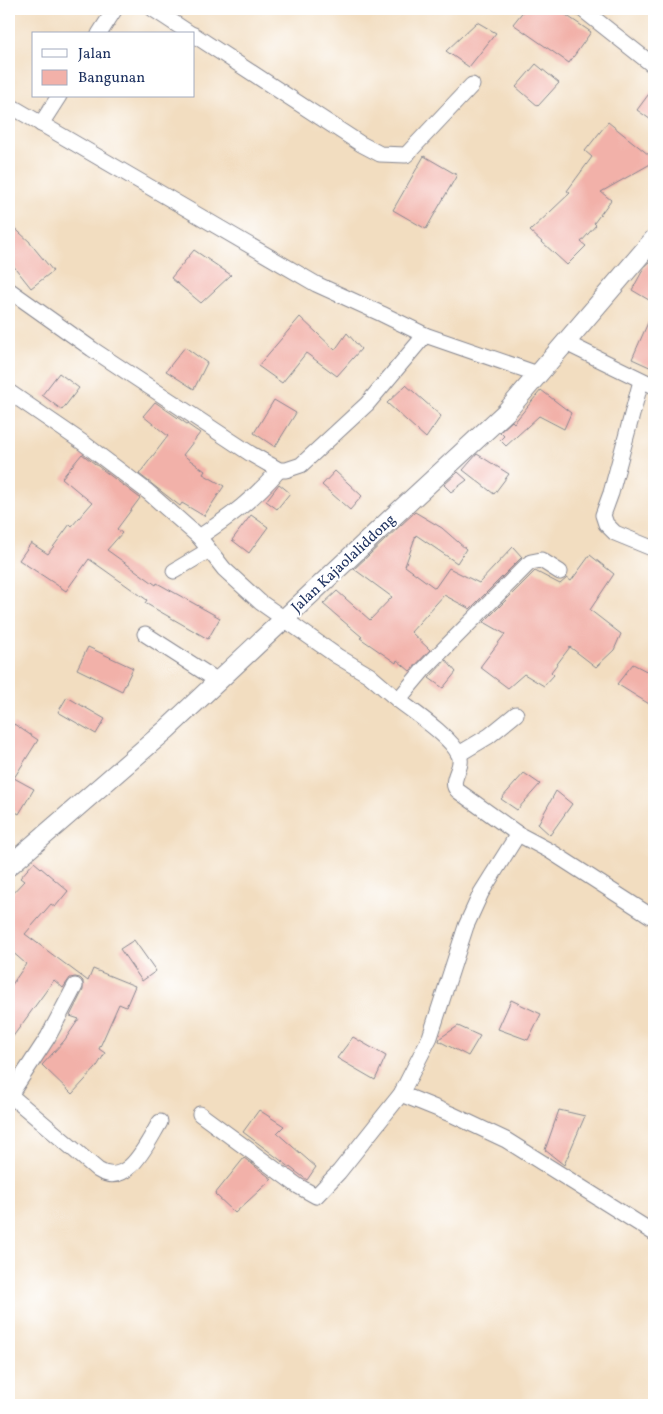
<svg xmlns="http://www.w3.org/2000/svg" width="663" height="1414" font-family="Vollkorn,serif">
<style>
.building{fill:#f2b1a9}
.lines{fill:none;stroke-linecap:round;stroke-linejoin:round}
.minor-casing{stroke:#86868f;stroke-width:17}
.tertiary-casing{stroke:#86868f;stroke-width:21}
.minor{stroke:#fff;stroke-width:15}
.tertiary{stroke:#fff;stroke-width:19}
.labels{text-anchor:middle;stroke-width:4;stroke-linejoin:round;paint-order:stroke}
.street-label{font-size:15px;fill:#1b2f5e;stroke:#fff}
</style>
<rect width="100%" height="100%" fill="#fff"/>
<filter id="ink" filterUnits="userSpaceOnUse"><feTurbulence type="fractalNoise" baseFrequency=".02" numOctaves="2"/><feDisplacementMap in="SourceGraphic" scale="10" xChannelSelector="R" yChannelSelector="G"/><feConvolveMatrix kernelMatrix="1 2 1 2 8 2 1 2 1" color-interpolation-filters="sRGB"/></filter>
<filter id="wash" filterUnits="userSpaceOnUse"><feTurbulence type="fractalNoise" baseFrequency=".0096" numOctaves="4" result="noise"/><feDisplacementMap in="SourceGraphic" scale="20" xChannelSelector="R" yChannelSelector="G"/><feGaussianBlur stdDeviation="1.12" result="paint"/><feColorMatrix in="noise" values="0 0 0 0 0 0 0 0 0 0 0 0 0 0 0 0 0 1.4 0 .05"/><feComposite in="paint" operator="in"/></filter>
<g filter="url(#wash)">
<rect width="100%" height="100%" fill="#f2ddc0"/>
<g id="blocks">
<g class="building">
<polygon points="525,9 557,9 591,32 569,63 513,24"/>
<polygon points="477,22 496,33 469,67 446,51"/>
<polygon points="536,64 559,83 538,106 516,87"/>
<polygon points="654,87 654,122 637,110"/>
<polygon points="608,122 654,159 654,162 601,192 611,200 594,223 596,225 581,242 586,246 567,265 530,231 570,193 567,191 592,157 585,151"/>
<polygon points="424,156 457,175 426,229 393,210"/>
<polygon points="9,223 30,242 30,243 53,271 31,288 12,264 9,263"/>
<polygon points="194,250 231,275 201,303 171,278"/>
<polygon points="654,256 654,303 632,290 644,268"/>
<polygon points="654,309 654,369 632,359"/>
<polygon points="300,317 335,350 347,333 361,349 337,376 306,353 282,383 258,366"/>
<polygon points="185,347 207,363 194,389 166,371"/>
<polygon points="59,373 79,388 62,410 42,395"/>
<polygon points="406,385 441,416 426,438 387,403"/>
<polygon points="541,390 571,413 564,429 539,416 506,446 500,440 504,436 500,432 512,421 514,423"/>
<polygon points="274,400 296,413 275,447 254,433"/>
<polygon points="155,402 200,433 183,455 205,471 203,474 224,486 204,516 182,503 180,506 139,474 168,436 143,416"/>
<polygon points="82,454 140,498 117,529 122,533 107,550 156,585 157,583 220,618 208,639 145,603 147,600 89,559 66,591 19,560 31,543 48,554 70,524 72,526 92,503 62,478"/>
<polygon points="477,454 509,474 494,494 463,470"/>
<polygon points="335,471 362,496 350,510 322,485"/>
<polygon points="458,472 467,480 451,492 444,485"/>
<polygon points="279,484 290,493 277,509 266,501"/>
<polygon points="415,512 442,528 466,549 457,563 416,535 405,566 435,588 449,568 479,583 513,547 522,557 470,609 444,595 411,632 430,650 410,671 397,660 396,663 360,638 362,637 323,604 337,591 370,620 392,597 354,569"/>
<polygon points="251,515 268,527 249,553 232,540"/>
<polygon points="590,555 614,574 590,610 621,634 614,650 596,667 570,647 551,672 554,675 544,686 524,674 508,688 480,667 505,634 484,622 535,571 560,584 567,578 571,581"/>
<polygon points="88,647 133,668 122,691 77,669"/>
<polygon points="446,660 456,672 443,688 429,678"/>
<polygon points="633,664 654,675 654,707 617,684"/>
<polygon points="67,697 105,719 96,734 58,712"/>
<polygon points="14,724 38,740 14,778 34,789 19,814 9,808 9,732"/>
<polygon points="524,773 540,784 517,810 501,799"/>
<polygon points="556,791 572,804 550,835 538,824"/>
<polygon points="34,862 68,891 55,907 51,904 25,934 88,981 93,969 135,986 126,1007 119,1004 99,1049 105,1053 96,1068 72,1094 42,1065 64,1041 79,1019 70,1016 83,990 83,981 80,978 75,977 70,978 63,988 54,980 9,1042 9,989 26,964 9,949 9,897 24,881 20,878"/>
<polygon points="134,940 156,971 142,981 120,949"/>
<polygon points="511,1000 541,1014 528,1040 498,1029"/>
<polygon points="458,1026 480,1036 468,1056 439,1041 440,1038"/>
<polygon points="353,1037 386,1056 375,1080 337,1058"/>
<polygon points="259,1110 284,1126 277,1133 316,1167 307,1180 243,1132"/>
<polygon points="559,1110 585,1116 564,1165 545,1150"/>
<polygon points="244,1158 272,1179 235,1213 215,1194"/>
</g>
</g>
</g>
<g filter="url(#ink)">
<use href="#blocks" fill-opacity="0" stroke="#86868f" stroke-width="1"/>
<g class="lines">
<g class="minor-casing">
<g id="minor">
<polyline points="153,9 191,34"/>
<polyline points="582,9 654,66"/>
<polyline points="99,34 115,9"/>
<polyline points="194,35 361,144 380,154 406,155 472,85"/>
<polyline points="9,105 316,284 382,314 425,335 538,374"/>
<polyline points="41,124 59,96"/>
<polyline points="9,290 92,349 251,454 279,470 286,470 301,465 367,404 425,335"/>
<polyline points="564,342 654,386"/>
<polyline points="641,381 611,493 603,515 606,524 615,533 654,549"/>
<polyline points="9,392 82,442 148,492 199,537 224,569 260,602 337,656 369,675 398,700 424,669 527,565 531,562 541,560 560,572"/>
<path d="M199,537c32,-21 55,-38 80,-67"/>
<polyline points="174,571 209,550"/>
<polyline points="145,634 218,681"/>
<path d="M398,700c17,13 53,37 61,55 6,12 -12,26 -1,36l60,43 32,17 104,67"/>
<polyline points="459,754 489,736 516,714"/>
<polyline points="401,1094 453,1115 506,1140 654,1233"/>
<polyline points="10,1095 48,1037 75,986"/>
<path d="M9,1098l1,-3 88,75c30,19 49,-27 62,-48"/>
<polyline points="200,1114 298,1186 316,1196 339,1172 401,1094 430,1037 466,926 481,893 518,834"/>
</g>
</g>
<g class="tertiary-casing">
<polyline id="tertiary" points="9,866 166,730 397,513 506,412 654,239"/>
</g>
<use href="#minor" class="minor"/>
<use href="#tertiary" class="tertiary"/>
</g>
</g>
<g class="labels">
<g class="street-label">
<text transform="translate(343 563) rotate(-43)" y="5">Jalan Kajaolaliddong</text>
</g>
</g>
<rect width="663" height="1414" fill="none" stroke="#fff" stroke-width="30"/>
<rect x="32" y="32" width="162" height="65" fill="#ffffff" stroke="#a4acbf"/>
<rect x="42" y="49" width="25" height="8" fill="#ffffff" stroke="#a4acbf"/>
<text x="78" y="58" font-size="15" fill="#1b2f5e">Jalan</text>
<rect x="42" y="70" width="25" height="15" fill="#f2b1a9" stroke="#a4acbf"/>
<text x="78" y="82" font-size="15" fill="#1b2f5e">Bangunan</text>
</svg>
